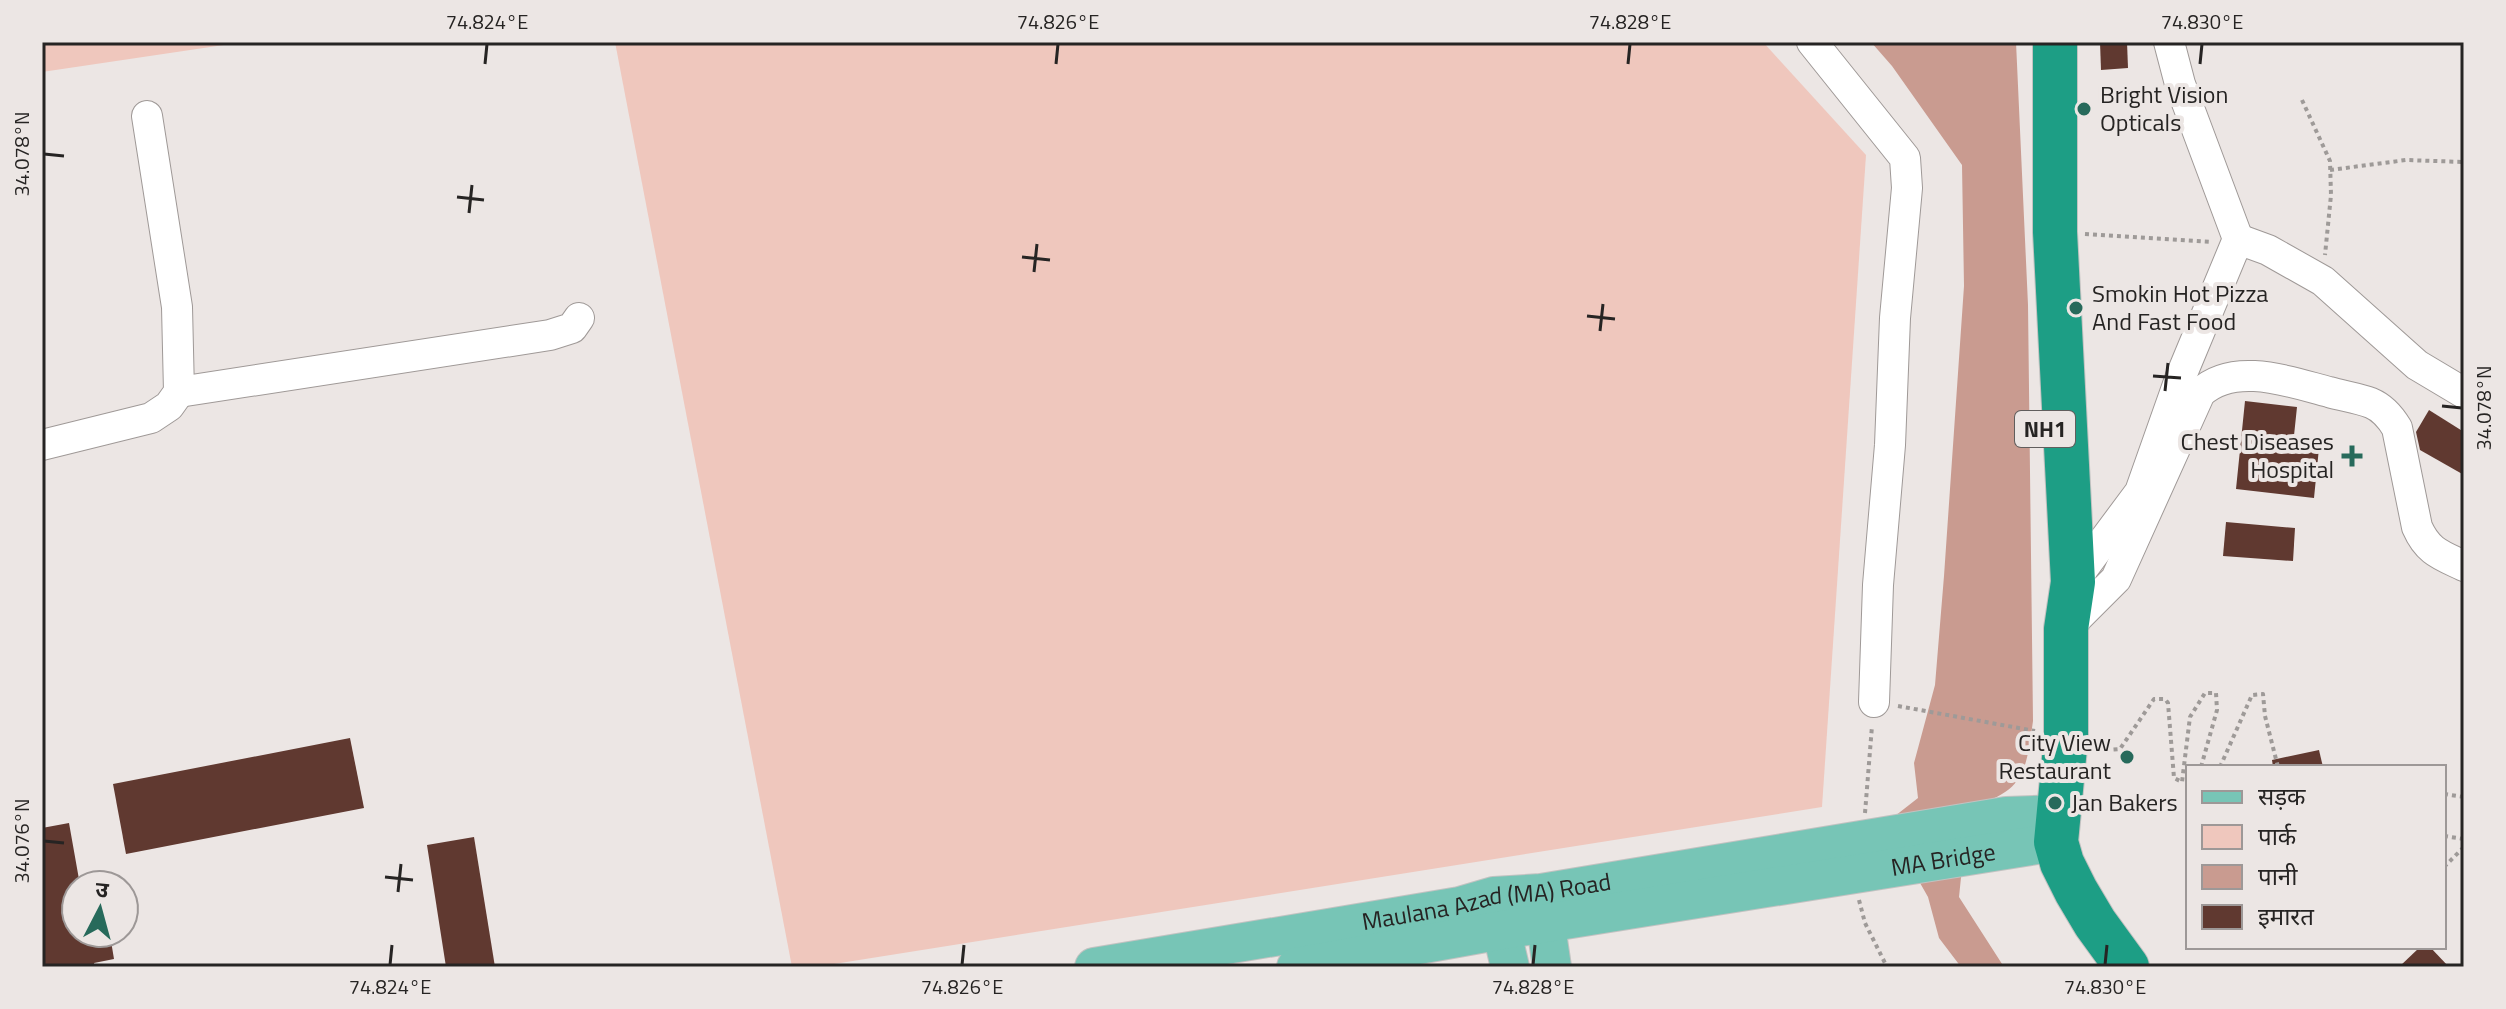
<svg xmlns="http://www.w3.org/2000/svg" width="2506" height="1009" font-family="'Titillium Web','Noto Sans Devanagari',sans-serif">
<style>
.green{fill:#efc7bd}
.water{fill:#c99b90}
.building{fill:#603930}
.lines{fill:none;stroke-linecap:round;stroke-linejoin:round}
.minor-casing{stroke:#9f9997;stroke-width:32}
.major-casing{stroke:#c2c2c1;stroke-width:40}
.highway-casing{stroke:#c2c2c1;stroke-width:46}
.path{stroke:#9e9a98;stroke-width:4;stroke-dasharray:4 4;stroke-linecap:butt}
.minor{stroke:#fff;stroke-width:30}
.major{stroke:#77c5b6;stroke-width:38}
.highway{stroke:#1d9e85;stroke-width:44}
.ticks{fill:none;stroke:#262423;stroke-width:3}
.poi-dot{fill:#276a5b;stroke:#ece6e4;stroke-width:3}
.labels{text-anchor:middle;stroke-width:8;stroke-linejoin:round;paint-order:stroke}
.shield{fill:#ece6e4;stroke:#615e5d;stroke-width:2}
.shield-label{font-size:22px;font-weight:bold;fill:#262423}
.poi-label{font-size:24px;fill:#262423;stroke:#ece6e4;text-anchor:start}
.street-label{font-size:24px;fill:#262423;stroke:#ece6e4}
.neatline{fill:none;stroke:#262423;stroke-width:3}
.ticks-label{font-size:20px;text-anchor:middle;fill:#262423}
</style>
<rect width="100%" height="100%" fill="#ece6e4"/>
<g class="green">
<polygon points="42,42 244,42 42,72"/>
<polygon points="615,42 1763,42 1866,155 1822,807 815,967 792,967"/>
</g>
<path class="water" d="M1871,42h145l12,263 5,416c-8,57 -9,68 -65,88l-9,88 45,70h-43l-22,-29 -11,-41 -42,-74 32,-25 -4,-35 21,-78 9,-109 20,-290 -2,-121 -70,-99z"/>
<g class="building">
<polygon points="2100,42 2127,42 2128,68 2101,70"/>
<polygon points="2245,401 2297,407 2293,445 2319,448 2314,498 2236,489"/>
<polygon points="2429,410 2464,432 2464,475 2420,450 2416,432"/>
<polygon points="2226,522 2295,528 2293,561 2223,556"/>
<polygon points="350,738 364,808 126,854 113,784"/>
<polygon points="2319,750 2323,767 2273,767 2272,760"/>
<polygon points="69,823 80,885 76,885 76,933 89,933 91,944 111,941 114,959 94,963 95,967 42,967 42,828"/>
<polygon points="474,837 495,967 446,967 427,845"/>
<polygon points="2420,947 2430,947 2449,967 2399,967"/>
</g>
<g class="lines">
<g class="minor-casing">
<g id="minor">
<polyline points="1812,42 1905,158 1907,188 1895,318 1890,445 1878,585 1874,702"/>
<polyline points="2169,42 2180,84 2238,239"/>
<polyline points="179,392 550,335 572,328 579,318"/>
<polyline points="42,445 151,418 169,406 179,392 177,307 147,116"/>
<polyline points="2073,582 2140,492 2181,376 2238,239 2268,250 2323,281 2417,365 2464,393"/>
<path d="M2066,629l50,-50 84,-186c34,-32 90,-11 129,-1 14,4 29,6 42,11 12,5 20,15 26,25l20,99c11,25 24,28 47,39"/>
</g>
</g>
<g class="major-casing">
<g id="major">
<polyline points="1542,899 1552,967"/>
<polyline points="1496,907 1510,967"/>
<path id="s1" d="M1094,967l366,-61 34,-10 47,-3 465,-77 51,-2"/>
<path id="s2" d="M1296,967l206,-37 554,-88"/>
</g>
</g>
<g class="highway-casing">
<polyline id="highway" points="2055,42 2055,232 2073,582 2066,629 2066,737 2056,842 2062,863 2076,891 2095,923 2127,967"/>
</g>
<g class="path">
<polyline points="2302,100 2330,161 2331,195 2325,255"/>
<polyline points="2330,170 2406,160 2464,162"/>
<polyline points="2085,234 2212,242"/>
<polyline points="1898,706 2035,731"/>
<polyline points="2098,747 2108,750 2120,749 2154,699 2165,699 2168,703 2174,778 2182,782 2190,717 2205,693 2216,693 2217,710 2201,767"/>
<polyline points="2347,766 2348,767"/>
<polyline points="2220,767 2252,695 2263,694 2265,716 2278,767"/>
<polyline points="2444,794 2464,797"/>
<polyline points="1865,813 1872,726"/>
<polyline points="2444,836 2464,839"/>
<polyline points="2444,867 2464,847"/>
<polyline points="1859,900 1865,923 1887,967"/>
</g>
<use href="#minor" class="minor"/>
<use href="#major" class="major"/>
<use href="#highway" class="highway"/>
</g>
<path class="ticks" d="M485,64l2,-20M1056,64l2,-20M1628,64l2,-20M2200,64l2,-20M44,154l20,2M457,197l27,3M469,213l3,-28M1022,257l28,3M1034,272l3,-28M1587,316l28,3M1600,331l3,-27M2153,376l28,2M2165,391l3,-28M2442,406l20,2M44,841l20,2M385,877l28,3M398,892l3,-28M390,965l2,-20M962,965l2,-20M1533,965l2,-20M2105,965l2,-20"/>
<g class="poi-dot">
<circle cx="2084" cy="109" r="8"/>
<circle cx="2076" cy="308" r="8"/>
<path d="M2348 444h8v8h8v8h-8v8h-8v-8h-8v-8h8z"/>
<circle cx="2127" cy="757" r="8"/>
<circle cx="2055" cy="803" r="8"/>
</g>
<g class="labels">
<rect class="shield" x="2015" y="411" width="60" height="36" rx="6"/>
<g class="shield-label">
<text x="2045" y="437">NH1</text>
</g>
<g class="poi-label">
<text x="2100" y="103">Bright Vision<tspan x="2100" dy="28">Opticals</tspan></text>
<text x="2092" y="302">Smokin Hot Pizza<tspan x="2092" dy="28">And Fast Food</tspan></text>
<text x="2334" y="450" text-anchor="end">Chest Diseases<tspan x="2334" dy="28">Hospital</tspan></text>
<text x="2111" y="751" text-anchor="end">City View<tspan x="2111" dy="28">Restaurant</tspan></text>
<text x="2071" y="811">Jan Bakers</text>
</g>
<g class="street-label">
<text dy="8" stroke="none"><textPath href="#s2" startOffset="656">MA Bridge</textPath></text>
<text dy="8" stroke="none"><textPath href="#s1" startOffset="398">Maulana Azad (MA) Road</textPath></text>
</g>
</g>
<rect width="2506" height="1009" fill="none" stroke="#ece6e4" stroke-width="88"/>
<rect x="2186" y="765" width="260" height="184" fill="#ece6e4" stroke="#9d9897" stroke-width="2"/>
<rect x="2202" y="791" width="40" height="12" fill="#77c5b6" stroke="#9d9897" stroke-width="2"/>
<text x="2258" y="805" font-size="24" fill="#262423">सड़क</text>
<rect x="2202" y="825" width="40" height="24" fill="#efc7bd" stroke="#9d9897" stroke-width="2"/>
<text x="2258" y="845" font-size="24" fill="#262423">पार्क</text>
<rect x="2202" y="865" width="40" height="24" fill="#c99b90" stroke="#9d9897" stroke-width="2"/>
<text x="2258" y="885" font-size="24" fill="#262423">पानी</text>
<rect x="2202" y="905" width="40" height="24" fill="#603930" stroke="#9d9897" stroke-width="2"/>
<text x="2258" y="925" font-size="24" fill="#262423">इमारत</text>
<g transform="translate(100 909) rotate(6)"><circle r="38" fill="#ece6e4" stroke="#9d9897" stroke-width="2"/>
<path d="M0-6L14 30L0 20L-14 30Z" fill="#276a5b"/>
<text y="-12" font-size="22" font-weight="bold" text-anchor="middle" fill="#262423">उ</text>
</g>
<rect x="44" y="44" width="2418" height="921" class="neatline"/>
<g class="ticks-label">
<text x="487" y="29">74.824°E</text>
<text x="1058" y="29">74.826°E</text>
<text x="1630" y="29">74.828°E</text>
<text x="2202" y="29">74.830°E</text>
<text transform="translate(22 154) rotate(-90)" y="7">34.078°N</text>
<text transform="translate(2484 408) rotate(-90)" y="7">34.078°N</text>
<text transform="translate(22 841) rotate(-90)" y="7">34.076°N</text>
<text x="390" y="994">74.824°E</text>
<text x="962" y="994">74.826°E</text>
<text x="1533" y="994">74.828°E</text>
<text x="2105" y="994">74.830°E</text>
</g>
</svg>
